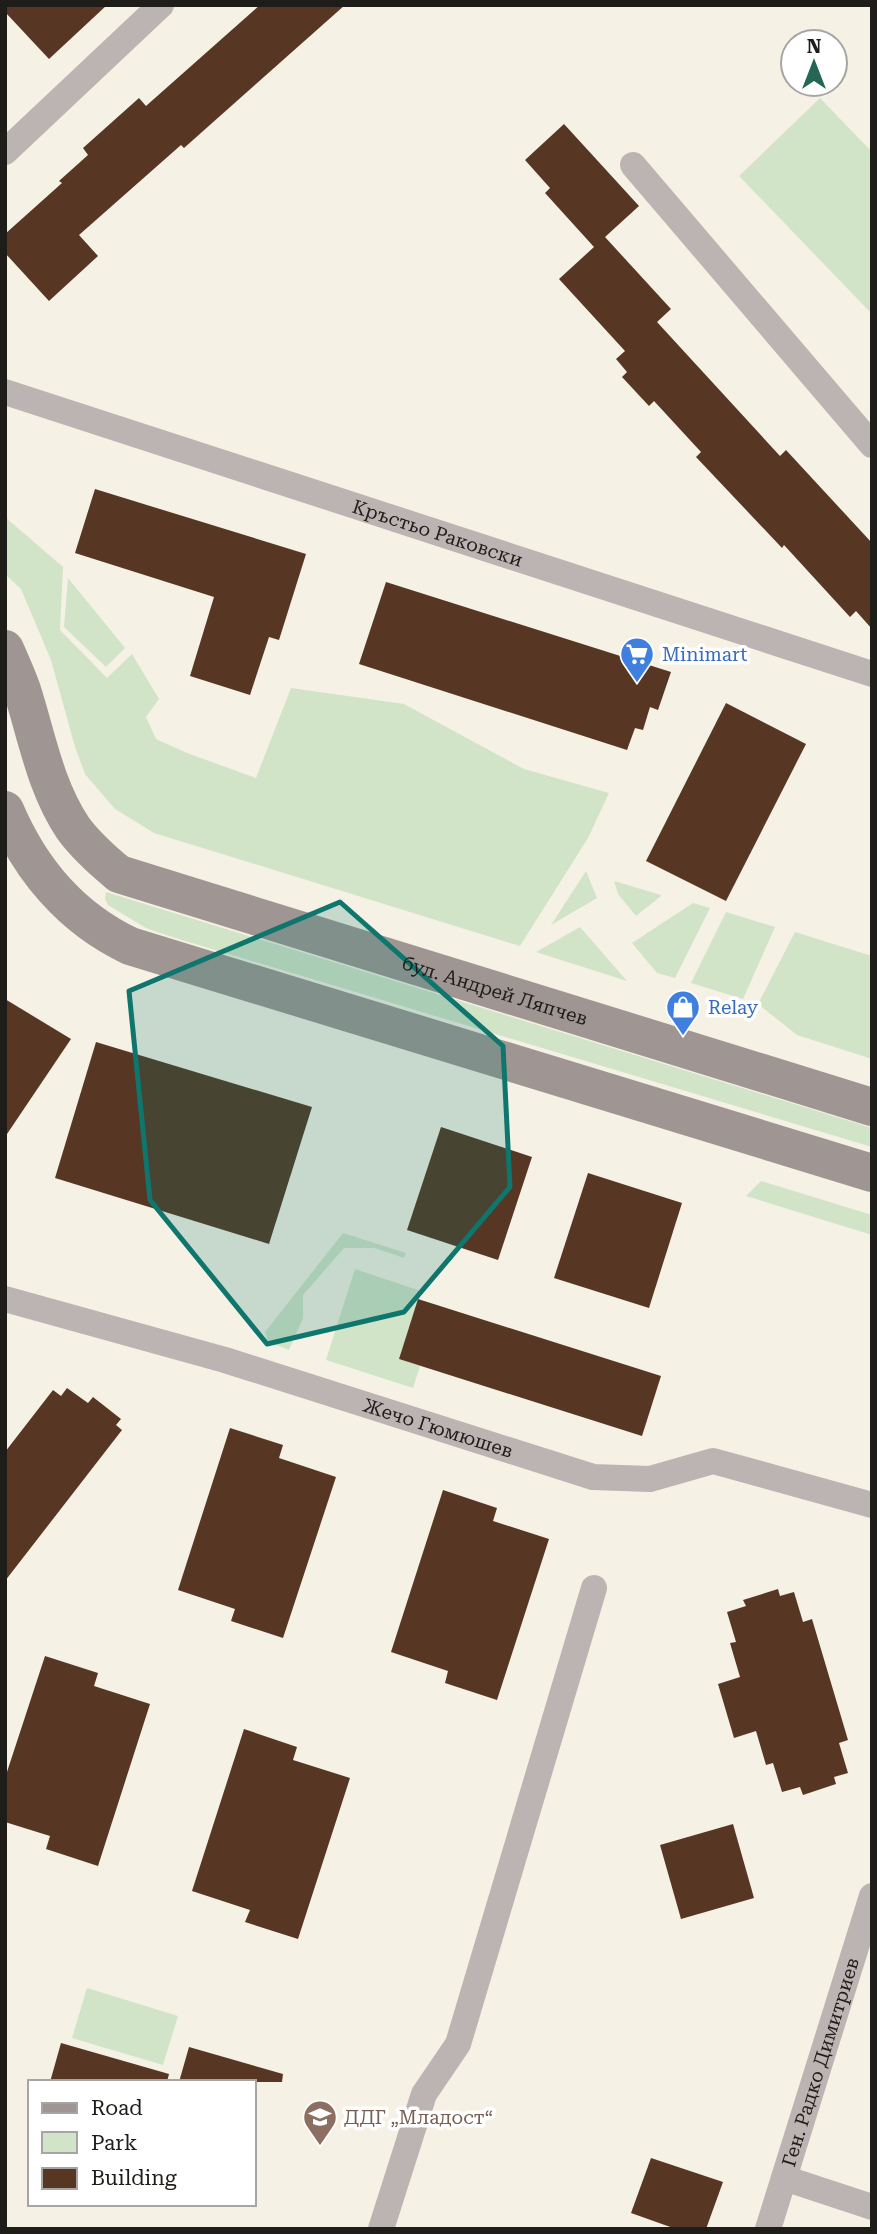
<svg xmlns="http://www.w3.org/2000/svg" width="877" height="2234" font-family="'Roboto Serif',serif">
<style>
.green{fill:#d1e4c7}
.building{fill:#573723}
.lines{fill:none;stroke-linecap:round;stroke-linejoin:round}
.street{stroke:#bbb4b2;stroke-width:26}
.secondary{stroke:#9f9694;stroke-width:38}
.marked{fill:#0f766e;fill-opacity:0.2;stroke:#0f766e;stroke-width:5;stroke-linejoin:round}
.labels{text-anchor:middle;stroke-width:7;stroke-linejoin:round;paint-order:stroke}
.street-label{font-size:19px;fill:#1f1d19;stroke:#fff}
.shop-label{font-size:19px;fill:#366cbe;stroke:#fff;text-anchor:start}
.education-label{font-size:19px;fill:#785e54;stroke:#fff;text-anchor:start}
</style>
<rect width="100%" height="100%" fill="#f6f1e5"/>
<g class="green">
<polygon points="820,98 872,152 872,314 739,176"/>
<polygon points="5,517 63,567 60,630 107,678 132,654 159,699 146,717 156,739 187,753 256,778 291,688 404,704 524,769 609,793 588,838 520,946 154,833 115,809 85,774 75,747 51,660 21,589 5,574"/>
<polygon points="68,578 125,648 106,667 64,627"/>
<polygon points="586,871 597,898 551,925"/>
<polygon points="614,881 661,895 661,896 636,916 618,894"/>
<polygon points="106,892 872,1128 872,1147 172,937 146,928 108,905 105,899"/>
<polygon points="693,903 710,908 675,978 657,973 632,943"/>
<polygon points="726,912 775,927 743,999 691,983"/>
<polygon points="580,927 627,981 536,952"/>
<polygon points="795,932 872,956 872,1059 797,1035 758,1004"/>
<polygon points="761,1181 872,1215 872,1235 746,1196"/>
<polygon points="343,1233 406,1253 404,1258 374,1248 344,1248 303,1295 303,1318 289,1350 268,1342 265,1332"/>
<polygon points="355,1269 421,1291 399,1359 420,1366 413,1388 326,1360"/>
<polygon points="87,1988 178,2016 163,2065 72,2038"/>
</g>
<g class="building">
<polygon points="5,5 107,5 49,59 5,12"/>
<polygon points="260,5 345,5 184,148 181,145 79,235 98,256 49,301 5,253 5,234 62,183 59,181 88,155 83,148 139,98 146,106"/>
<polygon points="564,124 639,206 605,237 671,309 657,322 780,456 786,450 872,543 872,629 856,611 850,617 784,545 782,548 696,457 701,452 654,401 649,406 622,377 627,372 616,359 625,351 559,279 594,247 545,193 550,188 525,160"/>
<polygon points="95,489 306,554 279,640 269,637 250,695 190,676 214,597 75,553"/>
<polygon points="386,582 671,672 658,710 650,707 643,730 635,728 627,750 359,664"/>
<polygon points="726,703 806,744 726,901 646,861"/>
<polygon points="5,999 71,1039 5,1137"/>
<polygon points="96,1042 312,1107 269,1244 55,1178"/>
<polygon points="441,1127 532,1157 498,1260 407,1230"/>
<polygon points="588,1173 682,1203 649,1308 554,1278"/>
<polygon points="418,1299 661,1376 642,1436 399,1359"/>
<polygon points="67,1388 88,1403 93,1397 121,1419 116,1425 122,1430 5,1581 5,1452 53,1390 61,1396"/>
<polygon points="230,1428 283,1445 279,1458 336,1477 283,1638 231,1621 235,1609 178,1590"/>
<polygon points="443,1490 497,1508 493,1521 549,1539 497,1700 445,1683 448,1671 391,1652"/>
<polygon points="778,1589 780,1596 794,1592 803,1622 812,1619 848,1740 839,1743 848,1773 834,1777 836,1784 803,1795 800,1787 782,1792 773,1763 766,1765 756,1731 734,1738 718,1684 740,1677 730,1643 736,1642 727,1612 746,1606 743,1600"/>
<polygon points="45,1656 98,1673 94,1686 150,1704 98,1866 46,1849 50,1836 5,1822 5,1778"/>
<polygon points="244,1729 297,1747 293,1760 350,1778 298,1939 245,1922 250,1910 192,1891"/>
<polygon points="733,1824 754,1898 681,1919 660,1845"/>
<polygon points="61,2043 169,2074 167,2082 50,2082"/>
<polygon points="189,2047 283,2074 282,2082 179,2082"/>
<polygon points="651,2158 723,2182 706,2229 676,2229 631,2213"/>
</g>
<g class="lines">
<g class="street">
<polyline points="5,152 161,5"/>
<polyline points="633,165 872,445"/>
<path id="s1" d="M5,392l867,282"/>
<path id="s2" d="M5,1299l220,61 368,117 57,2 63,-18 159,44"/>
<polyline points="784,2178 872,2207"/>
<polyline points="381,2229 424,2094 458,2044 594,1588"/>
<path id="s3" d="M768,2229l104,-333"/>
</g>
<g class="secondary">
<path id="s4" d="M5,649c6,14 12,27 17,41 15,47 23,96 51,138 13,18 29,32 46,46l753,233"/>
<path d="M5,810c25,59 66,108 125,136l742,227"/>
</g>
</g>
<path class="marked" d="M340,902l163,144 7,141 -106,125 -137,32 -117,-144 -21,-209z"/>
<defs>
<g id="supermarket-pin" transform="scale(1.75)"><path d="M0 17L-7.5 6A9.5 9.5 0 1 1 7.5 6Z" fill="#3f7fe0" stroke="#fff"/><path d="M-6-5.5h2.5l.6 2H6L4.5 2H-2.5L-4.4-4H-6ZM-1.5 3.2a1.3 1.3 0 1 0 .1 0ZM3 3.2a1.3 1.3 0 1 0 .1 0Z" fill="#fff"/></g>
<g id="shop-pin" transform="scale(1.75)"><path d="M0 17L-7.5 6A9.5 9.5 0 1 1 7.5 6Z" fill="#3f7fe0" stroke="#fff"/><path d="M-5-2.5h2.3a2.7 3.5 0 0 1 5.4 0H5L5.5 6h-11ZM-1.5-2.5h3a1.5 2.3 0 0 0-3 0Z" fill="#fff"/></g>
<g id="school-pin" transform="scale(1.75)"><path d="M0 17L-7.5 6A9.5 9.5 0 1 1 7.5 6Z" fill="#8d6e63" stroke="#fff"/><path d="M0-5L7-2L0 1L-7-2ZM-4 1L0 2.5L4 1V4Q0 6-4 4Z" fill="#fff"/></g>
</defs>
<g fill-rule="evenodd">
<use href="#supermarket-pin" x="637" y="654"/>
<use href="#shop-pin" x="683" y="1007"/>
<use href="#school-pin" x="320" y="2117"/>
</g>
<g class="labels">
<g class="street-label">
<text dy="7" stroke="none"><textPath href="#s1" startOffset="455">Кръстьо Раковски</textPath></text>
<text dy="7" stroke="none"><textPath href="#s4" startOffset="651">бул. Андрей Ляпчев</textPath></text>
<text dy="7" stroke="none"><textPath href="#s2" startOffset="452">Жечо Гюмюшев</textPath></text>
<text dy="7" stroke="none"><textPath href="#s3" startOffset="175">Ген. Радко Димитриев</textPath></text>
</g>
<g class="shop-label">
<text x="662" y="661">Minimart</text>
<text x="708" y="1014">Relay</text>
</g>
<g class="education-label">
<text x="344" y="2124">ДДГ „Младост“</text>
</g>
</g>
<rect width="877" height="2234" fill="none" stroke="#1f1d19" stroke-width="14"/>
<rect x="28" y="2080" width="228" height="126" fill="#ffffff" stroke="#a5a5a3" stroke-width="2"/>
<rect x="42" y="2103" width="35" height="10" fill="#9f9694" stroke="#a5a5a3" stroke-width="2"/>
<text x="91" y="2115" font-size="21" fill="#1f1d19">Road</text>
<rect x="42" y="2132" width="35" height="21" fill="#d1e4c7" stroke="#a5a5a3" stroke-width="2"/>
<text x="91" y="2150" font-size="21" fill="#1f1d19">Park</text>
<rect x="42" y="2168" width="35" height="21" fill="#573723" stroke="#a5a5a3" stroke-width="2"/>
<text x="91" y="2185" font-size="21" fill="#1f1d19">Building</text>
<g transform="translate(814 63)"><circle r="33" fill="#ffffff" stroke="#a5a5a3" stroke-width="2"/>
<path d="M0-5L12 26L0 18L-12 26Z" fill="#256654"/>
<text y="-10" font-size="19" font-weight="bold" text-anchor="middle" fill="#1f1d19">N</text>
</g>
</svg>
